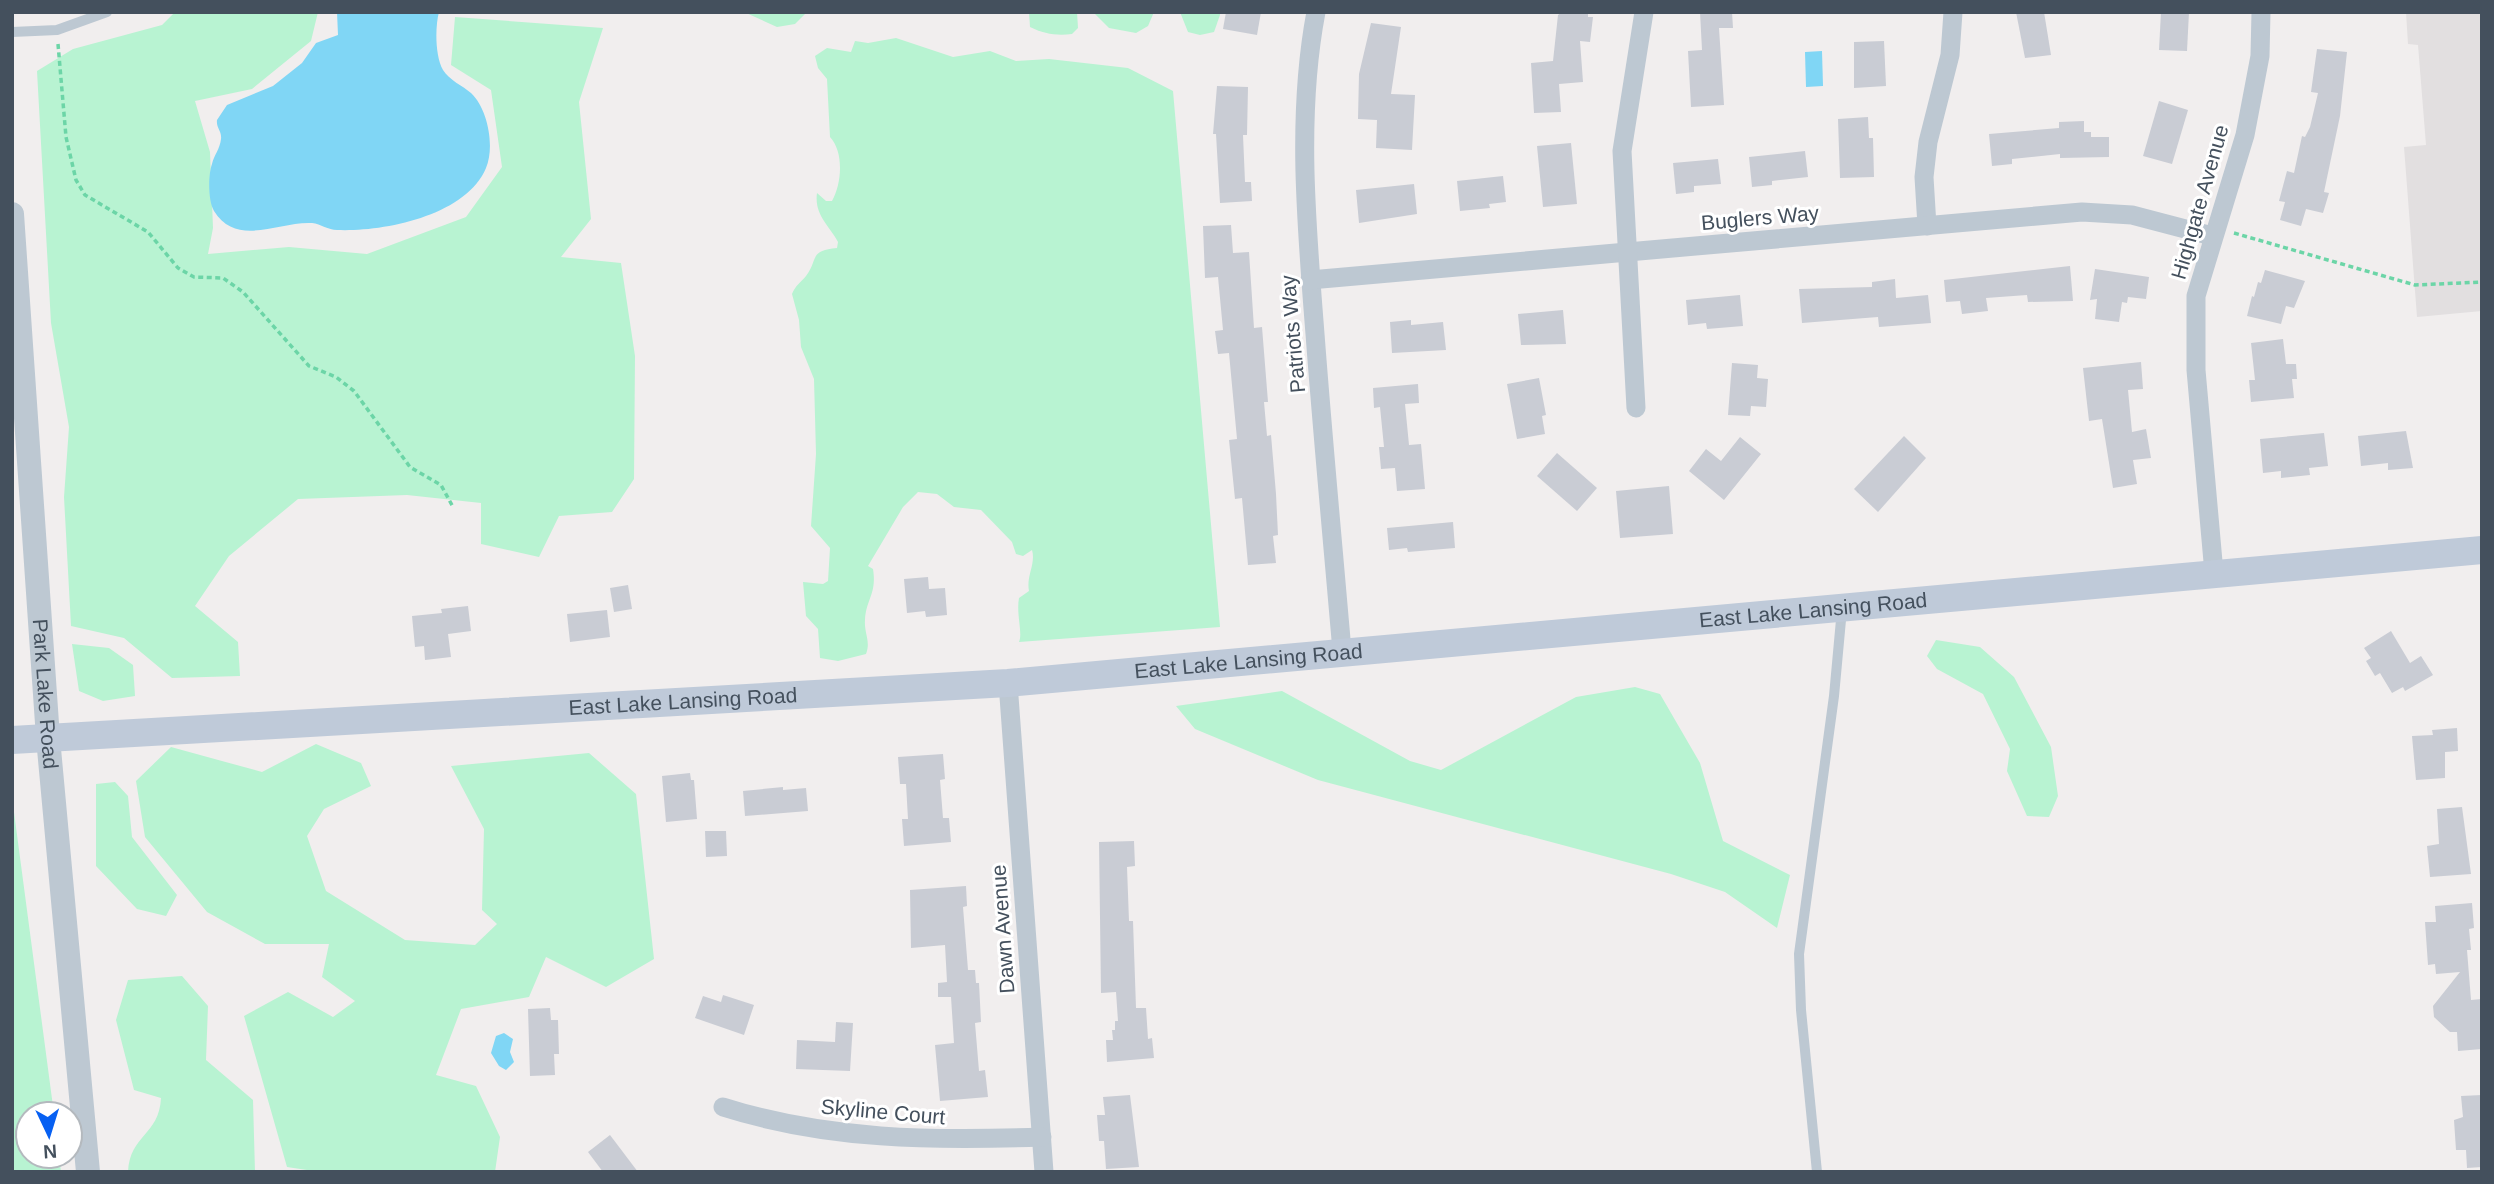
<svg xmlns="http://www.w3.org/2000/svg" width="2494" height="1184" font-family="Helvetica,sans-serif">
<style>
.education{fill:#e2dfe0}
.green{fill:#b8f3d2}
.water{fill:#80d6f5}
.building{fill:#c9ccd4}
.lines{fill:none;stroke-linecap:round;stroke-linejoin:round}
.path{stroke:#6cd5a7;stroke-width:3.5;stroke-dasharray:5 3.5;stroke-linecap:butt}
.service{stroke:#bdc8d2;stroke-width:10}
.minor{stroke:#bdc8d2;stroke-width:19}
.tertiary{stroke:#bdc8d2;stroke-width:24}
.secondary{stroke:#bfcad9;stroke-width:28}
.labels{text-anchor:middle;stroke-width:6;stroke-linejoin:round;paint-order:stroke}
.street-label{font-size:21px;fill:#44505d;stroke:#fff}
</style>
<rect width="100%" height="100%" fill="#f1eeee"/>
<polygon class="education" points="2406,12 2482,12 2482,311 2417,317 2404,147 2426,145 2418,45 2408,44"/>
<g class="green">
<polygon points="175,12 318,12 311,41 252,89 195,101 210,152 213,228 208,254 289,247 367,254 466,217 502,167 491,90 451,65 455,17 603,28 579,102 591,219 561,257 621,263 635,356 634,479 612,512 559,516 539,557 481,544 481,503 407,495 298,499 229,556 195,606 238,642 240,676 172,678 124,638 71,626 64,497 69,427 51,323 37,71 73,49 162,25"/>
<polygon points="744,12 807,12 795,24 777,27"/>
<path d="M1029,12h48l1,16 -6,6c-15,2 -28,0 -42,-7z"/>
<polygon points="1093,12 1154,12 1148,26 1136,33 1109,28"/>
<polygon points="1180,12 1220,12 1220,15 1214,32 1200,35 1188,32"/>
<path d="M896,38l57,19 37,-6 26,10 33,-2 79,9 45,23 47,536 -201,15c4,-9 -3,-28 0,-44l10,-7c-3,-15 7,-27 3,-41l-9,6 -7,-2 -4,-12 -31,-32 -27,-3 -17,-13 -19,-2 -15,15 -35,59 5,3c4,25 -7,30 -8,51 -1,14 6,21 1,34l-28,7 -18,-3 -2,-29 -12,-13 -3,-34 20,2 5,-3 2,-33 -19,-22 5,-72 -2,-75 -13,-32 -2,-27 -7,-26c3,-8 9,-12 14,-18 13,-17 2,-25 31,-28l1,-6c-9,-17 -24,-27 -21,-49l9,8h6c10,-18 12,-49 -2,-64l-3,-58 -9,-11 -3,-12 12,-8 24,4 4,-11 13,2z"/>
<polygon points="1936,640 1980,647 2014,677 2051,747 2058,796 2049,817 2027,816 2007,771 2010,749 1983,694 1937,669 1927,656"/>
<polygon points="72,644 109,648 133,665 135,696 103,701 79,691"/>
<polygon points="1635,687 1660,694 1700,763 1723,841 1790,875 1777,928 1725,892 1671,874 1318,780 1195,729 1176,706 1282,691 1410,761 1441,770 1576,697"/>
<polygon points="316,744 361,763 371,786 324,809 307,836 326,891 405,940 475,945 497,924 482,910 484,829 451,766 589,753 636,794 654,959 606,987 546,957 529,997 461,1009 436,1075 476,1086 500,1137 495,1172 320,1172 287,1167 244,1016 288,992 333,1017 355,1001 322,977 329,944 265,944 207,912 145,837 136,781 171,747 262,772"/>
<polygon points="115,782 128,796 132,837 177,895 166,916 137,909 96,866 96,784"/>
<polygon points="12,797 54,1114 28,1114 28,1156 59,1156 61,1172 12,1172"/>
<path d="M182,976l26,30 -2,54 47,40 2,72h-127c2,-38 31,-36 33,-74l-27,-8 -18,-70 12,-40z"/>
</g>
<g class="water">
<path d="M337,12h102c-4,15 -4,44 4,58 6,10 20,16 28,23 17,16 24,54 15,75 -20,48 -103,64 -149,62 -9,0 -16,-6 -25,-7 -33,-2 -75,25 -98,-12 -6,-10 -6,-36 -2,-47 2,-9 8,-15 9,-25 1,-8 -5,-11 -4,-19l10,-15 46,-19 29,-23 14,-20 22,-8z"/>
<polygon points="1822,51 1823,86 1806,87 1805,52"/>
<polygon points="504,1033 513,1039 510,1052 514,1062 506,1070 499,1066 491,1053 496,1036"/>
</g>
<g class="building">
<polygon points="1226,12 1261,12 1257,35 1223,29"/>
<polygon points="1562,12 1588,12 1588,17 1593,17 1590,42 1580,41 1583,82 1559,84 1561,112 1534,113 1531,63 1553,61 1558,15"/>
<polygon points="1700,12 1732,12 1733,28 1719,28 1724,105 1691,107 1688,51 1702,50"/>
<polygon points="2016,12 2044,12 2051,55 2025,58"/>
<polygon points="2161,12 2189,12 2187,51 2159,50"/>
<polygon points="1371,23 1401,27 1391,94 1415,95 1412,150 1376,148 1377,120 1358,119 1359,74"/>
<polygon points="1884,41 1886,86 1854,88 1854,42"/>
<polygon points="2317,49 2347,52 2340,116 2324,192 2329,193 2323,213 2306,209 2301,226 2280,220 2285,202 2279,201 2287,171 2294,173 2302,136 2305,137 2310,127 2318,93 2311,92"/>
<polygon points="1217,86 1248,87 1247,135 1243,135 1245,182 1251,182 1252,201 1220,203 1216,134 1213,134"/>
<polygon points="2159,101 2188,110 2172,164 2143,156"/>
<polygon points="1868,117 1869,138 1873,138 1874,177 1840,178 1838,119"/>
<polygon points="2084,121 2084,132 2091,132 2091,137 2109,137 2109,157 2060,158 2060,154 2012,159 2012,164 1992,166 1989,134 2059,128 2059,122"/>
<polygon points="1571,143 1577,204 1543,207 1537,146"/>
<polygon points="1805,151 1808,177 1772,181 1772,185 1752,187 1749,157"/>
<polygon points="1718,159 1721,184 1694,186 1694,192 1676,194 1673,163"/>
<polygon points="1503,176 1506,202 1489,204 1490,208 1460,211 1457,181"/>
<polygon points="1414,184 1417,214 1359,223 1356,190"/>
<polygon points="1231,225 1233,253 1249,252 1254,328 1262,327 1268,402 1264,402 1267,436 1271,435 1276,494 1278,535 1273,536 1276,563 1248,565 1242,498 1235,499 1229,440 1237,439 1229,353 1218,354 1215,331 1223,330 1218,277 1205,278 1203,226"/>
<polygon points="2070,266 2073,301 2028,302 2027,295 1986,298 1988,311 1962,314 1960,301 1946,302 1944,280"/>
<polygon points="2095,269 2149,277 2146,299 2128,297 2127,303 2122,302 2119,322 2095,319 2097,299 2090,300"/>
<polygon points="2265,270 2305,281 2294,308 2286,306 2281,324 2247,316 2252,296 2254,297 2258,282 2261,283"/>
<polygon points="1895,279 1896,298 1928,295 1931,323 1879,327 1878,317 1802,323 1799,289 1872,287 1872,282"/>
<polygon points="1740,295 1743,326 1707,329 1706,323 1688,325 1686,300"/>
<polygon points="1563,310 1566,344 1521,345 1518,314"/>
<polygon points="1411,320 1411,325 1443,322 1446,350 1392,353 1390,322"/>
<polygon points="2283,339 2286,364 2296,364 2297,379 2292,379 2294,398 2251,402 2249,380 2255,380 2251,343"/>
<polygon points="2141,362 2143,389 2128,390 2132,432 2146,429 2151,458 2133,460 2137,484 2113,488 2102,419 2089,421 2083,368"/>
<polygon points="1732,363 1758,365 1757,378 1768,379 1766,407 1751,406 1750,416 1728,415"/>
<polygon points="1539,378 1546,415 1542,416 1545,434 1517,439 1507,384"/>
<polygon points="1418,384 1419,403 1405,404 1409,445 1421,444 1425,489 1397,491 1395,468 1381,469 1379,447 1384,447 1380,407 1374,408 1373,388"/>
<polygon points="2406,431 2413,468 2388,470 2388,463 2361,466 2358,436"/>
<polygon points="2324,433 2328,466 2309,468 2310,475 2281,478 2281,471 2263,473 2260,439"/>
<polygon points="1904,436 1926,458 1878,512 1854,489"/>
<polygon points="1740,437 1761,454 1724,500 1689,471 1706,449 1721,461"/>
<polygon points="1557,453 1597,488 1577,511 1537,476"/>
<polygon points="1669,486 1673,534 1620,538 1616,491"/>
<polygon points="1453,522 1455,548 1408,552 1407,548 1389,550 1387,528"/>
<polygon points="928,577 929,589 945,588 947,615 926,617 925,611 907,613 904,579"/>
<polygon points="628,585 632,609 614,612 610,588"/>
<polygon points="468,606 471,631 448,634 451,657 425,660 424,646 415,647 412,616 442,613 441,609"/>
<polygon points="607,610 610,637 570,642 567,614"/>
<polygon points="2391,631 2410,663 2421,656 2433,675 2405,691 2403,687 2392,693 2380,673 2375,676 2366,661 2371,658 2364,648"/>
<polygon points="2457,728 2458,751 2445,752 2445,778 2416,780 2412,736 2433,735 2432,730"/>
<polygon points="943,754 945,779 940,780 943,818 949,818 951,842 904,846 902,819 908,819 906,784 900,784 898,757"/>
<polygon points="690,773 691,780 694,780 697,819 666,822 662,776"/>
<polygon points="783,787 783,790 806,788 808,811 745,816 743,791"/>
<polygon points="2462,807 2471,874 2430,877 2427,846 2439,844 2437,809"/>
<polygon points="705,831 726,831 727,856 706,857"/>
<polygon points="1134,841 1135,866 1127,867 1129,921 1133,921 1136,1008 1146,1008 1148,1039 1152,1038 1154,1058 1107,1062 1106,1040 1113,1040 1112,1030 1115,1030 1115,1021 1118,1021 1116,992 1101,993 1099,842"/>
<polygon points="966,886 967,906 963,907 968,970 975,970 976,983 979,983 981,1022 975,1023 979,1071 985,1070 988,1097 940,1101 935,1045 954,1043 951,997 938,997 938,983 947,982 945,945 911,948 910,890"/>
<polygon points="2472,903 2474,928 2469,929 2471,950 2467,950 2471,1000 2482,999 2482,1049 2458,1051 2457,1032 2450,1032 2434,1017 2433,1006 2460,972 2436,974 2435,964 2428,965 2425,922 2436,922 2435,906"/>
<polygon points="723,995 754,1005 744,1035 695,1018 703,996 721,1002"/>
<polygon points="550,1008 551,1020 558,1020 559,1054 554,1054 555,1075 530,1076 528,1009"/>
<polygon points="836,1022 853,1023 850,1071 796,1069 797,1040 835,1042"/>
<polygon points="1130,1095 1139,1167 1106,1169 1104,1141 1099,1141 1097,1115 1105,1115 1103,1097"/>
<polygon points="2482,1095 2482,1167 2467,1168 2466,1150 2456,1150 2454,1120 2463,1117 2461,1096"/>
<polygon points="610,1135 638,1172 603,1172 588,1152"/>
</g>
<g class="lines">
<g class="path">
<polyline points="58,44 66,137 76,180 85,195 148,232 178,268 194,277 223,278 243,292 309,366 336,377 354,391 410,467 441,485 453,507"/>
<polyline points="2234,233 2415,285 2482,282"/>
</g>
<g class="service">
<polyline points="12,32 57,30 107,12"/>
<polyline points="1817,1172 1801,1010 1799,954 1834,696 1842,609"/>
</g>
<g class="minor">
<path d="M1316,12c-20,105 -9,217 -1,322 8,106 18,212 27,317"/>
<polyline points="1927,226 1924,177 1928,142 1950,55 1953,12"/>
<polyline points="1310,280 2082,212 2132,215 2212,236"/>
<polyline points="1636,408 1622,151 1644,12"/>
<polyline points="2214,573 2196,370 2196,296 2245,135 2260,56 2261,12"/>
<polyline points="1008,683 1044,1172"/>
<path d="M723,1107c104,33 210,34 319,30"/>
</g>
<path class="tertiary" id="s1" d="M12,214l36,524 40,434"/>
<path class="secondary" id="s2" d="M12,740l996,-57 1474,-133"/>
</g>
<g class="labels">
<g class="street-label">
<text transform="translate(2200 202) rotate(-74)" y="7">Highgate Avenue</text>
<text transform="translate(1760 218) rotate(-5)" y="7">Buglers Way</text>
<text transform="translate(1293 334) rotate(-95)" y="7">Patriots Way</text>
<text dy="7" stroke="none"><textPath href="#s2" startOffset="1806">East Lake Lansing Road</textPath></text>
<text dy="7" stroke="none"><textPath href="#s2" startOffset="1239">East Lake Lansing Road</textPath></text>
<text dy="7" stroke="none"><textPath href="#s1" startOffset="481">Park Lake Road</textPath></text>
<text dy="7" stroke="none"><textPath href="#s2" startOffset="672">East Lake Lansing Road</textPath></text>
<text transform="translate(1003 929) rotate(-94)" y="7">Dawn Avenue</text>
<text transform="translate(883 1112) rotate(5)" y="7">Skyline Court</text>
</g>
</g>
<rect width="2494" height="1184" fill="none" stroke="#44505d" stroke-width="28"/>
<g transform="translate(49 1135) rotate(176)"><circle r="33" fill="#ffffff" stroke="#b4b9be" stroke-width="2"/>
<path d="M0-5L12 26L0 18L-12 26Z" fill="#0760f2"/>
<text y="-10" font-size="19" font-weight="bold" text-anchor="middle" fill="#44505d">N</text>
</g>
</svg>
